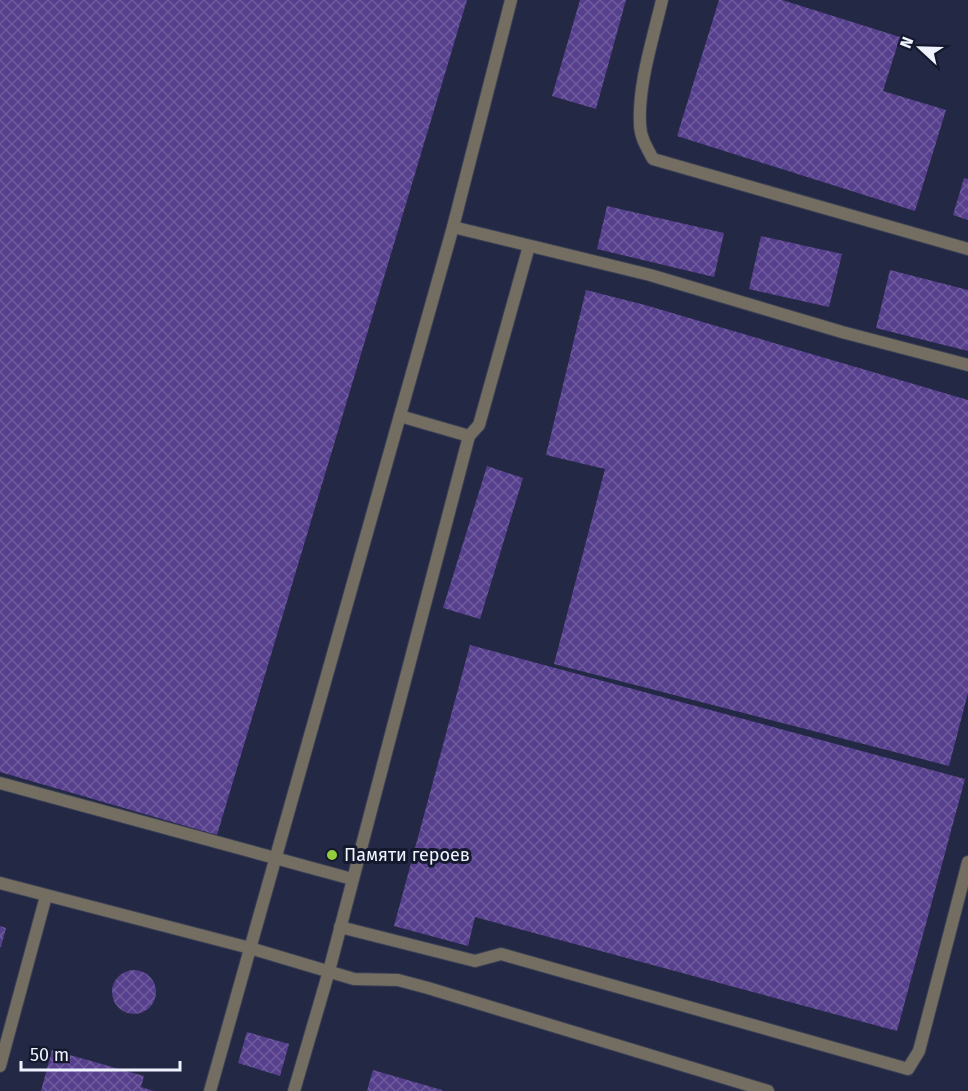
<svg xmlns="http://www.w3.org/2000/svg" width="968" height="1091" font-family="'Fira Sans',sans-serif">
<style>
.built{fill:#232945}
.building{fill:url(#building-cross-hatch)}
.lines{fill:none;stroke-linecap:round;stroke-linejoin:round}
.lane-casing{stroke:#3b4054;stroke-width:14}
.lane{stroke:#736d62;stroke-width:12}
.poi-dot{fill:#92cd3e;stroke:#15192e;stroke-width:2}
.labels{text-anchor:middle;stroke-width:6;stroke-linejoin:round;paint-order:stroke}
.poi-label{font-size:18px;fill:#eff3ff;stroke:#15192e;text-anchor:start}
</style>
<defs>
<pattern id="building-cross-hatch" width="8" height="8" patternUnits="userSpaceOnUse" patternTransform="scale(1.5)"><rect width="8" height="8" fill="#563f8c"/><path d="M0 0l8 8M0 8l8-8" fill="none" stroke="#6f5b9d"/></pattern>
</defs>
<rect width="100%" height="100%" fill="#1e2338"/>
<rect class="built" x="0" y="0" width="968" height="1091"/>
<g class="building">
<polygon points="0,0 467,0 217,835 0,772"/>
<polygon points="580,0 626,0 596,109 552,96"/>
<polygon points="719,0 782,0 900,37 883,91 946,110 915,211 677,136"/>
<polygon points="964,178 968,179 968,220 953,215"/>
<polygon points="607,206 724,233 714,277 597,249"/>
<polygon points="761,236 842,254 829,307 749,289"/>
<polygon points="890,270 968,290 968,351 876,328"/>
<polygon points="586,290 645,305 968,400 968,693 949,766 554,664 605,469 546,455"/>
<polygon points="487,466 523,478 480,619 443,608"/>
<polygon points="470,645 965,779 897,1031 475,917 468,946 394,926"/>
<polygon points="0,926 6,928 1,947 0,947"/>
<circle cx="134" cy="992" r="22"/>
<polygon points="247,1032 289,1044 280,1076 238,1063"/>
<polygon points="52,1050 144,1076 141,1087 154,1091 41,1091"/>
<polygon points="373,1070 442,1090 442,1091 367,1091"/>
</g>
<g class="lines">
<g class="lane-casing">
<g id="lane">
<path d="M662,0c-9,39 -24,84 -22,124 0,13 7,24 13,35l315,90"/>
<polyline points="453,227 650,275 842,332 968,365"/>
<polyline points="400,416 469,436 479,425 529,246"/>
<polyline points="0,783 352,879"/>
<polyline points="0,883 250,948 354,979 398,980 428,988 768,1091"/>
<polyline points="340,927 475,961 501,954 908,1069 919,1051 968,862"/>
<polyline points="0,1066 46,896"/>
<polyline points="210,1091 453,227 511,0"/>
<polyline points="294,1091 329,971 469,436"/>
</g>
</g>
<use href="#lane" class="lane"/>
</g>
<circle class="poi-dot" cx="332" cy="855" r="6"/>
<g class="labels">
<g class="poi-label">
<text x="344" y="861">Памяти героев</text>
</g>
</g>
<g transform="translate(920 48) rotate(292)" stroke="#15192e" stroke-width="4.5" paint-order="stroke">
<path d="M0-4.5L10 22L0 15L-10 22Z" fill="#eff3ff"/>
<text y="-9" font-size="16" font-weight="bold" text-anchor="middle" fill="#eff3ff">N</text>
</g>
<path d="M21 1061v9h159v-9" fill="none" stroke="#eff3ff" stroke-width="3"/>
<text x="30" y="1061" font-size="18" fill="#eff3ff" stroke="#15192e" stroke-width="4.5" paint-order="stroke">50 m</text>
</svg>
